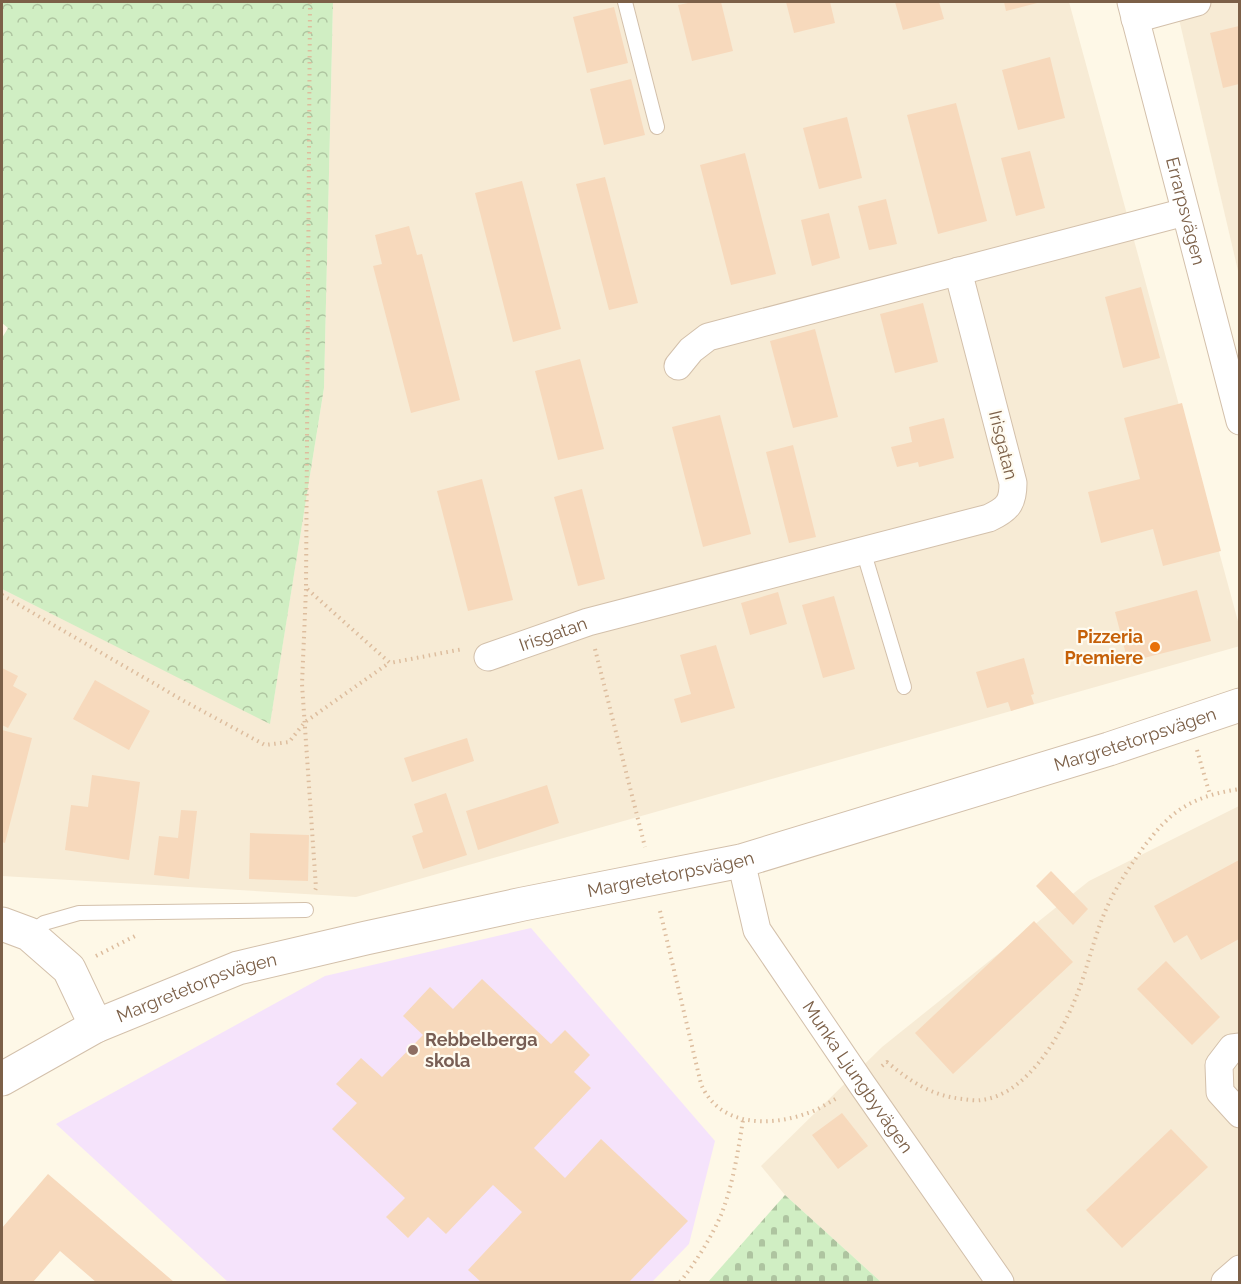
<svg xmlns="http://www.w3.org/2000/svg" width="1241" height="1284" font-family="Raleway,sans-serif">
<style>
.residential{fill:#f7ebd5}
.education{fill:#f5e3fb}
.forest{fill:url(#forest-crowns)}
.cemetery{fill:url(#cemetery-stones)}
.building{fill:#f7d9bc}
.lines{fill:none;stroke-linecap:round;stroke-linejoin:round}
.service-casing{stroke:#d3c0ab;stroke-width:16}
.minor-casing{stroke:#d3c0ab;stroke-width:29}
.tertiary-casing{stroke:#d3c0ab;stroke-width:35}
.path{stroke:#ddbd9e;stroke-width:4;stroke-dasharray:1.5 4.5;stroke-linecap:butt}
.service{stroke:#fff;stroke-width:14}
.minor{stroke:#fff;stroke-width:27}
.tertiary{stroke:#fff;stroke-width:33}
.food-dot{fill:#e8710a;stroke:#fffbf0;stroke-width:2}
.education-dot{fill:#8d6e63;stroke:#fffbf0;stroke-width:2}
.labels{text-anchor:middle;stroke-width:4.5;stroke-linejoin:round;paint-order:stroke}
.street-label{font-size:18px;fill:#7c6048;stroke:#fffbf0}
.food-label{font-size:18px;font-weight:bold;fill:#c56008;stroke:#fffbf0;text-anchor:end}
.education-label{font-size:18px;font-weight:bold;fill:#785e54;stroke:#fffbf0;text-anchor:start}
</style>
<defs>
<pattern id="forest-crowns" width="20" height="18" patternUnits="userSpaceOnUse" patternTransform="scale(1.5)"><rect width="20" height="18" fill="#d0eec3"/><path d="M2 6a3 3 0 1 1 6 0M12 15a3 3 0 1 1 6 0" fill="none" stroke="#aec4a0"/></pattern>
<pattern id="cemetery-stones" width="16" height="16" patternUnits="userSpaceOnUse" patternTransform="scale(1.5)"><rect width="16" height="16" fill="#d0eec3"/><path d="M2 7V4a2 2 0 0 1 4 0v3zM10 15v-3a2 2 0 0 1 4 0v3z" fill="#aec4a0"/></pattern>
</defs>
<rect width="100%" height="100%" fill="#fef8e7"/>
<g class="residential">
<polygon points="333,2 1069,2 1239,625 1240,646 356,897 2,876 2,589 270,723 324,388"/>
<polygon points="1175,2 1239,2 1239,275"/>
<polygon points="1239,806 1239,1282 881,1282 785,1195 761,1166 882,1047 1089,881"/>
</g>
<polygon class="education" points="531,928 715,1141 689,1244 652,1282 228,1282 56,1124 325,976"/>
<polygon class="forest" points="2,2 333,2 324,388 270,724 2,589 2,338 8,328 2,323"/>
<polygon class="cemetery" points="785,1195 881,1282 708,1282"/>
<g class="building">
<polygon points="693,2 721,2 733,51 692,61 678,5"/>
<polygon points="786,2 830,2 835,23 794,33"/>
<polygon points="895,2 939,2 944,19 903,30"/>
<polygon points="1004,2 1041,2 1006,11"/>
<polygon points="614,7 628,63 587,73 573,17"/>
<polygon points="1239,26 1239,84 1223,88 1210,33"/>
<polygon points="1050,57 1065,118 1018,130 1002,70"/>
<polygon points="631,79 645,135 604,145 590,89"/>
<polygon points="956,103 987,221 938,234 907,115"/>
<polygon points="847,117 862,178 819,189 803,128"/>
<polygon points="1030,151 1045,208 1016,216 1001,158"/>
<polygon points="745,153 776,274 731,285 700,165"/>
<polygon points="605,177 638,303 609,310 576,184"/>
<polygon points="522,181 561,329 513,342 475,193"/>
<polygon points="886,199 897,244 869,250 858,206"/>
<polygon points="829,213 840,258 812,266 801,220"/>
<polygon points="409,226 417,255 422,254 460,400 411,413 373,266 382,264 375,235"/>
<polygon points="1141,287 1160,358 1123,368 1105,297"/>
<polygon points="923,303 938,362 895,373 880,314"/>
<polygon points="815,329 838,417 793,428 770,341"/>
<polygon points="580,359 604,449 558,460 535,371"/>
<polygon points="1182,403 1221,551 1163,566 1153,529 1101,543 1088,492 1140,479 1124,418"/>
<polygon points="720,415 751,534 703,547 672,427"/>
<polygon points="944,418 954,458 919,467 918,462 897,467 891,447 912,442 909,427"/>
<polygon points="793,445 816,537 789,543 766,452"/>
<polygon points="482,479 513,600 468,611 437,491"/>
<polygon points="582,489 605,579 578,586 554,497"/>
<polygon points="1197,590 1211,641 1128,662 1115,612"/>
<polygon points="778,592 787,624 750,635 741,603"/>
<polygon points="834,596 855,669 823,678 802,605"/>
<polygon points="716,645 735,708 681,723 674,699 691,694 680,655"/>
<polygon points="1024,658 1034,694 1031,695 1034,704 1011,711 1008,702 987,708 976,672"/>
<polygon points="2,668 18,676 13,686 27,694 8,728 2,725"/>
<polygon points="95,680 150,711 129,750 73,719"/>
<polygon points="2,730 32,738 5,843 2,842"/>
<polygon points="467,738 474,761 412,782 404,758"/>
<polygon points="92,775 140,782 129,860 65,850 71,805 88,807"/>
<polygon points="547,785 559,823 478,850 466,811"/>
<polygon points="446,793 467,855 423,869 412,836 423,832 414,804"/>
<polygon points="181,810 197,811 189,879 154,875 159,836 178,838"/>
<polygon points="250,833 309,835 308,881 249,879"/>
<polygon points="1239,860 1239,939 1201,960 1187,935 1174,943 1154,906"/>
<polygon points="1051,871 1088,909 1073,925 1036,886"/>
<polygon points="1034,921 1073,962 953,1074 915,1033"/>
<polygon points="1166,961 1220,1017 1192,1045 1137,989"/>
<polygon points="482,979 551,1044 565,1030 590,1055 574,1072 591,1088 534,1148 565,1178 601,1139 688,1221 629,1282 481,1282 468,1270 522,1212 493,1185 446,1234 428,1217 408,1238 386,1217 405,1198 332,1129 357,1103 336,1084 361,1058 382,1077 423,1035 403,1016 430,987 453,1009"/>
<polygon points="842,1113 868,1146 838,1169 812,1135"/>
<polygon points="1171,1129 1208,1167 1122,1248 1086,1210"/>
<polygon points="48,1174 174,1282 96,1282 60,1251 33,1282 2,1282 2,1228"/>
</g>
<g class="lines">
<g class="service-casing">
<g id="service">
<polyline points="625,2 657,127"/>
<polyline points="863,550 904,687"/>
<polyline points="29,934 44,923 79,913 306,910"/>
</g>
</g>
<g class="minor-casing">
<g id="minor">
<path id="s1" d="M1131,2l109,419"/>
<polyline points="1135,19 1197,2"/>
<polyline points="678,366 691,350 708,337 1185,212"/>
<path id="s2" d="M488,657l100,-35 401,-104c19,-9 24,-15 24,-35l-55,-212"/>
<path id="s3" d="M741,861l16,69 104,153 139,199"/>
<polyline points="1240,1047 1232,1048 1219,1065 1220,1092 1240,1114"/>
<polyline points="1225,1282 1240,1269"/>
</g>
</g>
<g class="tertiary-casing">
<g id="tertiary">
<polyline points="2,924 29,934 69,969 96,1026"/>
<path id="s4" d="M2,1079l94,-53 142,-58 128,-30 157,-34 218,-43 368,-112 131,-44"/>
</g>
</g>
<g class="path">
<polyline points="310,2 306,588 390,663 463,649"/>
<polyline points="306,589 302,684 316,888 314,893"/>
<polyline points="2,595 184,701 265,745 289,742 305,722 389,663"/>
<polyline points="595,649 645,847"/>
<polyline points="1197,750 1210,795"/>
<path d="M660,911l41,173c18,43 69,43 107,29 10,-3 20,-10 29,-15"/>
<polyline points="96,956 137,935"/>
<path d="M882,1066l5,-4c24,20 45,34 76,37 6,1 13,2 18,1 46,-5 80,-65 95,-103 12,-29 18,-61 31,-90 10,-22 24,-42 38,-62 7,-8 13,-17 21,-24 20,-20 46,-28 74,-32"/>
<path d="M680,1282c16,-20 31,-44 41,-67 12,-30 17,-64 22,-95"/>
</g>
<use href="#service" class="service"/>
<use href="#minor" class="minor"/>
<use href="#tertiary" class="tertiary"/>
</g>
<circle class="food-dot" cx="1155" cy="647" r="6"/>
<circle class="education-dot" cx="413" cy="1050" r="6"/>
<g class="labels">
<g class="street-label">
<text dy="6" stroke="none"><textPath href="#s1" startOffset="216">Errarpsvägen</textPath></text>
<text transform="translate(1003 445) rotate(76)" y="6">Irisgatan</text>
<text dy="6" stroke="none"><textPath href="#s2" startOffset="69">Irisgatan</textPath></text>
<text dy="6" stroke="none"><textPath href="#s4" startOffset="1188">Margretetorpsvägen</textPath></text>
<text dy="6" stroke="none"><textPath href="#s4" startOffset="704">Margretetorpsvägen</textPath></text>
<text dy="6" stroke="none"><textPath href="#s4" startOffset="216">Margretetorpsvägen</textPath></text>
<text dy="6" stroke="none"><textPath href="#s3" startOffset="249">Munka Ljungbyvägen</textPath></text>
</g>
<g class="food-label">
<text x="1143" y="643">Pizzeria<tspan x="1143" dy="21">Premiere</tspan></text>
</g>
<g class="education-label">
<text x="425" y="1046">Rebbelberga<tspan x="425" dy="21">skola</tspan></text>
</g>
</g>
<rect width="1241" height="1284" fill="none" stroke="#7c6048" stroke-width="6"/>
</svg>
